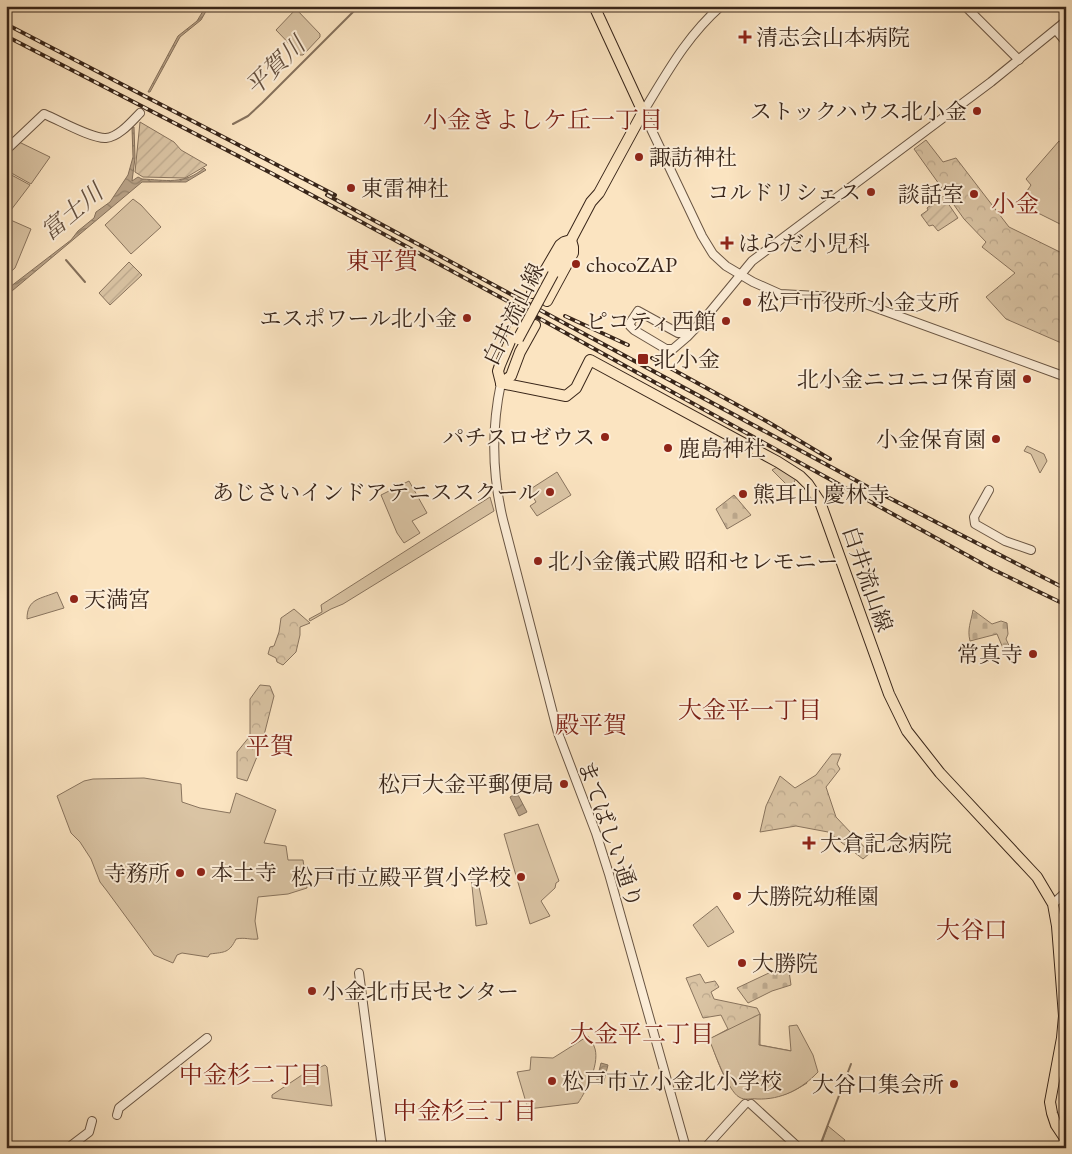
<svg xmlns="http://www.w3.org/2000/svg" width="1072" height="1154" font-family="'EB Garamond','Noto Serif JP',serif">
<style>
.forest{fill:url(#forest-crowns);stroke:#89745e}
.cemetery{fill:url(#cemetery-stones);stroke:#89745e}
.park{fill:#dac4a4;stroke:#89745e}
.garden{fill:url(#garden-furrows);stroke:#89745e}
.water{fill:url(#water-waves);stroke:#85715c}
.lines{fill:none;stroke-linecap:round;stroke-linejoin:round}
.stream{stroke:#85715c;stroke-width:2}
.minor-casing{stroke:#695543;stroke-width:10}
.major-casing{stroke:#382519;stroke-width:12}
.minor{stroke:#fcedd7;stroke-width:8}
.major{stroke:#fbe4c1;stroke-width:10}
.rail-casing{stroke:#382519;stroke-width:4}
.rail{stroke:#fcedd7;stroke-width:2;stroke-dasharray:5.5;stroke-linecap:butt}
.major-bridge-casing{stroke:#382519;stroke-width:12;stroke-linecap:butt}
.major-bridge{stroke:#fbe4c1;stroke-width:10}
.poi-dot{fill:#8f2418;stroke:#fcedd7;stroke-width:2}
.labels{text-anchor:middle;stroke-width:4;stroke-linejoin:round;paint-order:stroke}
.poi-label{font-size:22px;fill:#382519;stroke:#fcedd7;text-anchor:start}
.street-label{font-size:22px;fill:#382519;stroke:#fcedd7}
.water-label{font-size:24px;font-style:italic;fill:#655140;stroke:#fcedd7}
.neighbourhood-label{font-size:24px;fill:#7a1f14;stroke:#fcedd7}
</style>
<defs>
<pattern id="forest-crowns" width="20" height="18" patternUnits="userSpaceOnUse" patternTransform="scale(1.25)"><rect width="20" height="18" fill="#dac4a4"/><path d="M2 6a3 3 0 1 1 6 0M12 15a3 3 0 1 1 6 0" fill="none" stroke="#bca88d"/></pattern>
<pattern id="cemetery-stones" width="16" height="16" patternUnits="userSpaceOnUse" patternTransform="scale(1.25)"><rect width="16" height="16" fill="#dac4a4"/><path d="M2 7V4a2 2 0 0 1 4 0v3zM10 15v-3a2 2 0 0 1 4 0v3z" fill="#bca88d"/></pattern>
<pattern id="garden-furrows" width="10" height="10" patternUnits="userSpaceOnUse" patternTransform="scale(1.25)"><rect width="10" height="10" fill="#dac4a4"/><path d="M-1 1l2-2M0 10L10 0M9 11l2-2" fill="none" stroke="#bca88d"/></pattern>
<pattern id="water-waves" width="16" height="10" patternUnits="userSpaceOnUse" patternTransform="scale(1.25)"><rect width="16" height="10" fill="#b9a388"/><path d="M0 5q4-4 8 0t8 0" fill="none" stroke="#97856e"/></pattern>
</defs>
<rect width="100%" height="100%" fill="#fbe4c1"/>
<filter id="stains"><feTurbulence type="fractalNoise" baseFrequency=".004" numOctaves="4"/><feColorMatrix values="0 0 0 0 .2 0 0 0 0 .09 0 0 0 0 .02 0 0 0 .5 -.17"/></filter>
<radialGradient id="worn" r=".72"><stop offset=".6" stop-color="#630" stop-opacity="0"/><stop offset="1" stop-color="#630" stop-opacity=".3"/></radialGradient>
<g class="forest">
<polygon points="926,140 943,162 956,158 1009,227 1064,254 1066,253 1066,345 1006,319 986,297 1015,273 982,247 986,242 964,219 914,149"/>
<polygon points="294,609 310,623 300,627 300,635 296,652 283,665 277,662 276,658 268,654 270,647 274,646 279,632 281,618"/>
<polygon points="260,685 270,686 274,696 261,747 247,781 237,778 237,752 250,736 250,699"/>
<polygon points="832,754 841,754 837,764 840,769 826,787 836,817 870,853 863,859 828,832 796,826 760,832 766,806 780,776 795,788 816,775"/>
<path d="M700,974l5,9 10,-2 4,6 -8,5 3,7 43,9 3,6v31l32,6 15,32c-16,10 -24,14 -43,14 -6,0 -13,2 -19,1 -18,-4 -30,-44 -35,-59l18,-10 -7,-14 -18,3 -17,-40z"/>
</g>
<g class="cemetery">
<polygon points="734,495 751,515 727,529 716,509"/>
<path d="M973,610l19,14 9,-3 6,2 1,11 -2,5 5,11 -6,3 -8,-19 -27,7c-3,-12 1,-19 3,-31z"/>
<polygon points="788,964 791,985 772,991 748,1003 737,988"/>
</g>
<g class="park">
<polygon points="296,9 320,34 320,37 303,55 300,55 276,30"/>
<polygon points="1059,141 1066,147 1066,179 1060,189 1066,193 1066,211 1060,224 1022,205 1021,200 1031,185 1026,179"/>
<polygon points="19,142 50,157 31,184 6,170 6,154"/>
<polygon points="6,172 30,185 11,210 6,208"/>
<polygon points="133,199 141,205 161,227 131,254 105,225"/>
<polygon points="6,218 31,229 15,268 6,276"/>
<polygon points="1027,446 1044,454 1047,461 1040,473 1031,454 1024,451"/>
<polygon points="779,466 796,478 791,489 772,470"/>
<polygon points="557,472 571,495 537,516 530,506 536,502 529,490"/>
<polygon points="409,481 427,513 412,521 420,533 404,543 397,533 381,495"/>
<polygon points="490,497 494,511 343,604 331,609 310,621 309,619 322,612 321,605"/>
<path d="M57,592l7,16 -37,11c0,-21 14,-20 30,-27z"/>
<path d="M144,778l37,6 1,18 18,6 30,5 6,-20 40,17 -12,33 22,3 2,14h15l4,28 -19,6 -30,3 -3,24 3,18c-8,1 -13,-2 -22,0 -7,14 -11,13 -26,15l-2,3 -26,-4 -5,2 -4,8 -19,-8 -47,-64 -7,-9 -9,-23 -11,-17 -9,-9 -14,-37 27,-15 9,-2z"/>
<polygon points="538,824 559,881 556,883 555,888 541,901 550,916 530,924 504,834"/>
<polygon points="476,873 487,924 476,926 471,876"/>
<polygon points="717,906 734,932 708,947 693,925"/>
<path d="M760,1014l-1,31 32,6 -2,-25 8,-1 16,30 5,17c-16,17 -37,28 -61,27 -6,-1 -12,2 -18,-2 -11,-6 -25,-46 -30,-58z"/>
<path d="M588,1036c2,3 5,7 6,10 7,15 -7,44 -16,57l-50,6 -11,-37 13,-2 1,-13 22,1z"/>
<polygon points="325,1065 327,1067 332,1106 272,1098 272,1095 302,1075"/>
<polygon points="828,1126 845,1140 840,1148 820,1148"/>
</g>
<g class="garden">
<polygon points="140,122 174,142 181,150 207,165 185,178 143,177 135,172"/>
<polygon points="943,196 958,218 938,231 933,225 929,226 921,215 928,210 927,208"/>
<polygon points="129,262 142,275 110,305 99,293"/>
</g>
<g class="water">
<polygon points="206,6 209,6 201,20 180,37 150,92 148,92 178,36 197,21"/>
<path d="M134,127l1,31 -3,23 6,-4 4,2c23,1 43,6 62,-11l2,2 -20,12h-44l-136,114v-6l65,-50 7,-9 16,-13 2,-6 14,-10 18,-27 5,-18 -1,-29z"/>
<polygon points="517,793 527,812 519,816 510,797"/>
<polygon points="601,1063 608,1065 603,1085 596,1083"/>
</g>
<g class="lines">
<g class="stream">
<polyline points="233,124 248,116 262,103 359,6"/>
<polyline points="66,260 85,282"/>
<polyline points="819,1148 851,1064"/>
</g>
<g class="minor-casing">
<g id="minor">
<path d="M721,6c-35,31 -54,67 -78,106l59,124 11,18 13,12 27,16 27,12 57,3 23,5 206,75"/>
<polyline points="965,6 1019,60"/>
<polyline points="1056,30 1066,42"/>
<path d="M6,150l38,-36c15,6 48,25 62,24 13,-1 26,-17 34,-25"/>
<polyline points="694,330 686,333 678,333 638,311 630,323 630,326 634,330 666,349 673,349 687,337 705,318 752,261 991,82 1066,21"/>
<path d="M501,383c-10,47 -9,91 2,137l55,213 38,100 13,41 77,274"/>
<polyline points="989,490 974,517 975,524 1005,541 1031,550"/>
<polyline points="1053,904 1066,892"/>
<polyline points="359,973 382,1148"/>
<polyline points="751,1104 799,1148"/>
<polyline points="117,1115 119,1108 207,1038"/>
<polyline points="68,1148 89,1132 92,1121"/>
<polyline points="705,1148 745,1104"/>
</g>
</g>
<g class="major-casing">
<g id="major">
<polyline points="553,274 591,202 599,193 643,112 594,6"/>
<polyline points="532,293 560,245 564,242 571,240 573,247 573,253 547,301"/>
<polyline points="501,383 566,396 576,388 590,360 778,462 800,476 808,484 820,502 889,694 907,731 940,773 1037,877 1053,904 1057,926 1064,1016 1062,1038 1050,1102 1052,1113 1056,1125 1066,1140"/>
<polyline points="501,383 498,371 500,365 521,315"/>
<polyline points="501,383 511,376 520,352 535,325"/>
</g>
</g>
<use href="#minor" class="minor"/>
<use href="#major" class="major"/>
<g class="rail-casing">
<g id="rail">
<polyline points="6,24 335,195"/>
<polyline points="6,36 271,173 544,321 992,569 1066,605"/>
<polyline points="327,195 868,487 1066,589"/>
<polyline points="565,316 628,345"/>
<polyline points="652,358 768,422 830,459"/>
</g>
</g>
<use href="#rail" class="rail"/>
<g class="major-bridge-casing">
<polyline id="major-bridge" points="518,339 553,274"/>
</g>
<use href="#major-bridge" class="major-bridge"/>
</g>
<g class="poi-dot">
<path d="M742.5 29.5h5v5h5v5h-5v5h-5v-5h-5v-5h5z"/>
<circle cx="977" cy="111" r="5"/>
<circle cx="639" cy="157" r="5"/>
<circle cx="351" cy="188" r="5"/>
<circle cx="871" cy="192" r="5"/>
<circle cx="974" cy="194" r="5"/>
<path d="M724.5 235.5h5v5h5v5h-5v5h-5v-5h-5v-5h5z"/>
<circle cx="576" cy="264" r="5"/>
<circle cx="747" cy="302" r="5"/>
<circle cx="467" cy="318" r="5"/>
<circle cx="726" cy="321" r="5"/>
<rect x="637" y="353" width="12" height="12" rx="2.5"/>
<circle cx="1027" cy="379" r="5"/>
<circle cx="605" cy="437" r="5"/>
<circle cx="996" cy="439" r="5"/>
<circle cx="668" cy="448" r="5"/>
<circle cx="550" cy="492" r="5"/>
<circle cx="743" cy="494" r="5"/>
<circle cx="538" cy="561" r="5"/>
<circle cx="74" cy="599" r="5"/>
<circle cx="1033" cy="654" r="5"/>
<circle cx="564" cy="784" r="5"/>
<path d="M806.5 835.5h5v5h5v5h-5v5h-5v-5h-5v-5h5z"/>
<circle cx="201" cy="872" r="5"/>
<circle cx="180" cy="873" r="5"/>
<circle cx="521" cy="877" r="5"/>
<circle cx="737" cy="896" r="5"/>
<circle cx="742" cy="963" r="5"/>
<circle cx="312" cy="991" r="5"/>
<circle cx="552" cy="1081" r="5"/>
<circle cx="954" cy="1084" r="5"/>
</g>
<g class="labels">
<g class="poi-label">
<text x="756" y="45">清志会山本病院</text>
<text x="967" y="119" text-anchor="end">ストックハウス北小金</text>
<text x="649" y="165">諏訪神社</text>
<text x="361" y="196">東雷神社</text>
<text x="861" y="200" text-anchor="end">コルドリシェス</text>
<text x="964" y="202" text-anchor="end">談話室</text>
<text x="738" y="251">はらだ小児科</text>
<text x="586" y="272">chocoZAP</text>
<text x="757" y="310">松戸市役所 小金支所</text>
<text x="457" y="326" text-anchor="end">エスポワール北小金</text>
<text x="716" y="329" text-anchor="end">ピコティ西館</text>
<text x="654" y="367">北小金</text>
<text x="1017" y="387" text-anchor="end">北小金ニコニコ保育園</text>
<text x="595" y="445" text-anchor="end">パチスロゼウス</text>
<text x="986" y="447" text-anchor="end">小金保育園</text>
<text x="678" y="456">鹿島神社</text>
<text x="540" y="500" text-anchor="end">あじさいインドアテニススクール</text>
<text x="753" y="502">熊耳山 慶林寺</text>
<text x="548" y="569">北小金儀式殿 昭和セレモニー</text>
<text x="84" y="607">天満宮</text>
<text x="1023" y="662" text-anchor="end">常真寺</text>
<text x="554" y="792" text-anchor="end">松戸大金平郵便局</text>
<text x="820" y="851">大倉記念病院</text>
<text x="211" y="880">本土寺</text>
<text x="170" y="881" text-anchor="end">寺務所</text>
<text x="511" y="885" text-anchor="end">松戸市立殿平賀小学校</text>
<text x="747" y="904">大勝院幼稚園</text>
<text x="752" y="971">大勝院</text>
<text x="322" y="999">小金北市民センター</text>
<text x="562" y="1089">松戸市立小金北小学校</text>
<text x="944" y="1092" text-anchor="end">大谷口集会所</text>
</g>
<g class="street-label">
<text transform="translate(513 314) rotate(-64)" y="8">白井流山線</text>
<text transform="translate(868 579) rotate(71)" y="8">白井流山線</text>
<text transform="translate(611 834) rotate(71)" y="8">まてばしい通り</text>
</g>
<g class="water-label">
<text transform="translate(275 66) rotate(-44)" y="8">平賀川</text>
<text transform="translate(72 212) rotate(-40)" y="8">富士川</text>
</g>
<g class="neighbourhood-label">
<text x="543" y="128">小金きよしケ丘一丁目</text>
<text x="1015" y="212">小金</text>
<text x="382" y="269">東平賀</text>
<text x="750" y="718">大金平一丁目</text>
<text x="591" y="733">殿平賀</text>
<text x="270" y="754">平賀</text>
<text x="972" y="938">大谷口</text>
<text x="642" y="1042">大金平二丁目</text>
<text x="251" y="1083">中金杉二丁目</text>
<text x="465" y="1119">中金杉三丁目</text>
</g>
</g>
<rect width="1072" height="1154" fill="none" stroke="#fbe4c1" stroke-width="25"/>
<rect x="8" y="8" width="1057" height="1139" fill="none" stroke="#382519" stroke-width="2.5"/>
<rect x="12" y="12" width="1047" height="1129" fill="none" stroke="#382519"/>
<rect width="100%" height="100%" filter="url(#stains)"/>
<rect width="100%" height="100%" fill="url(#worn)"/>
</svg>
